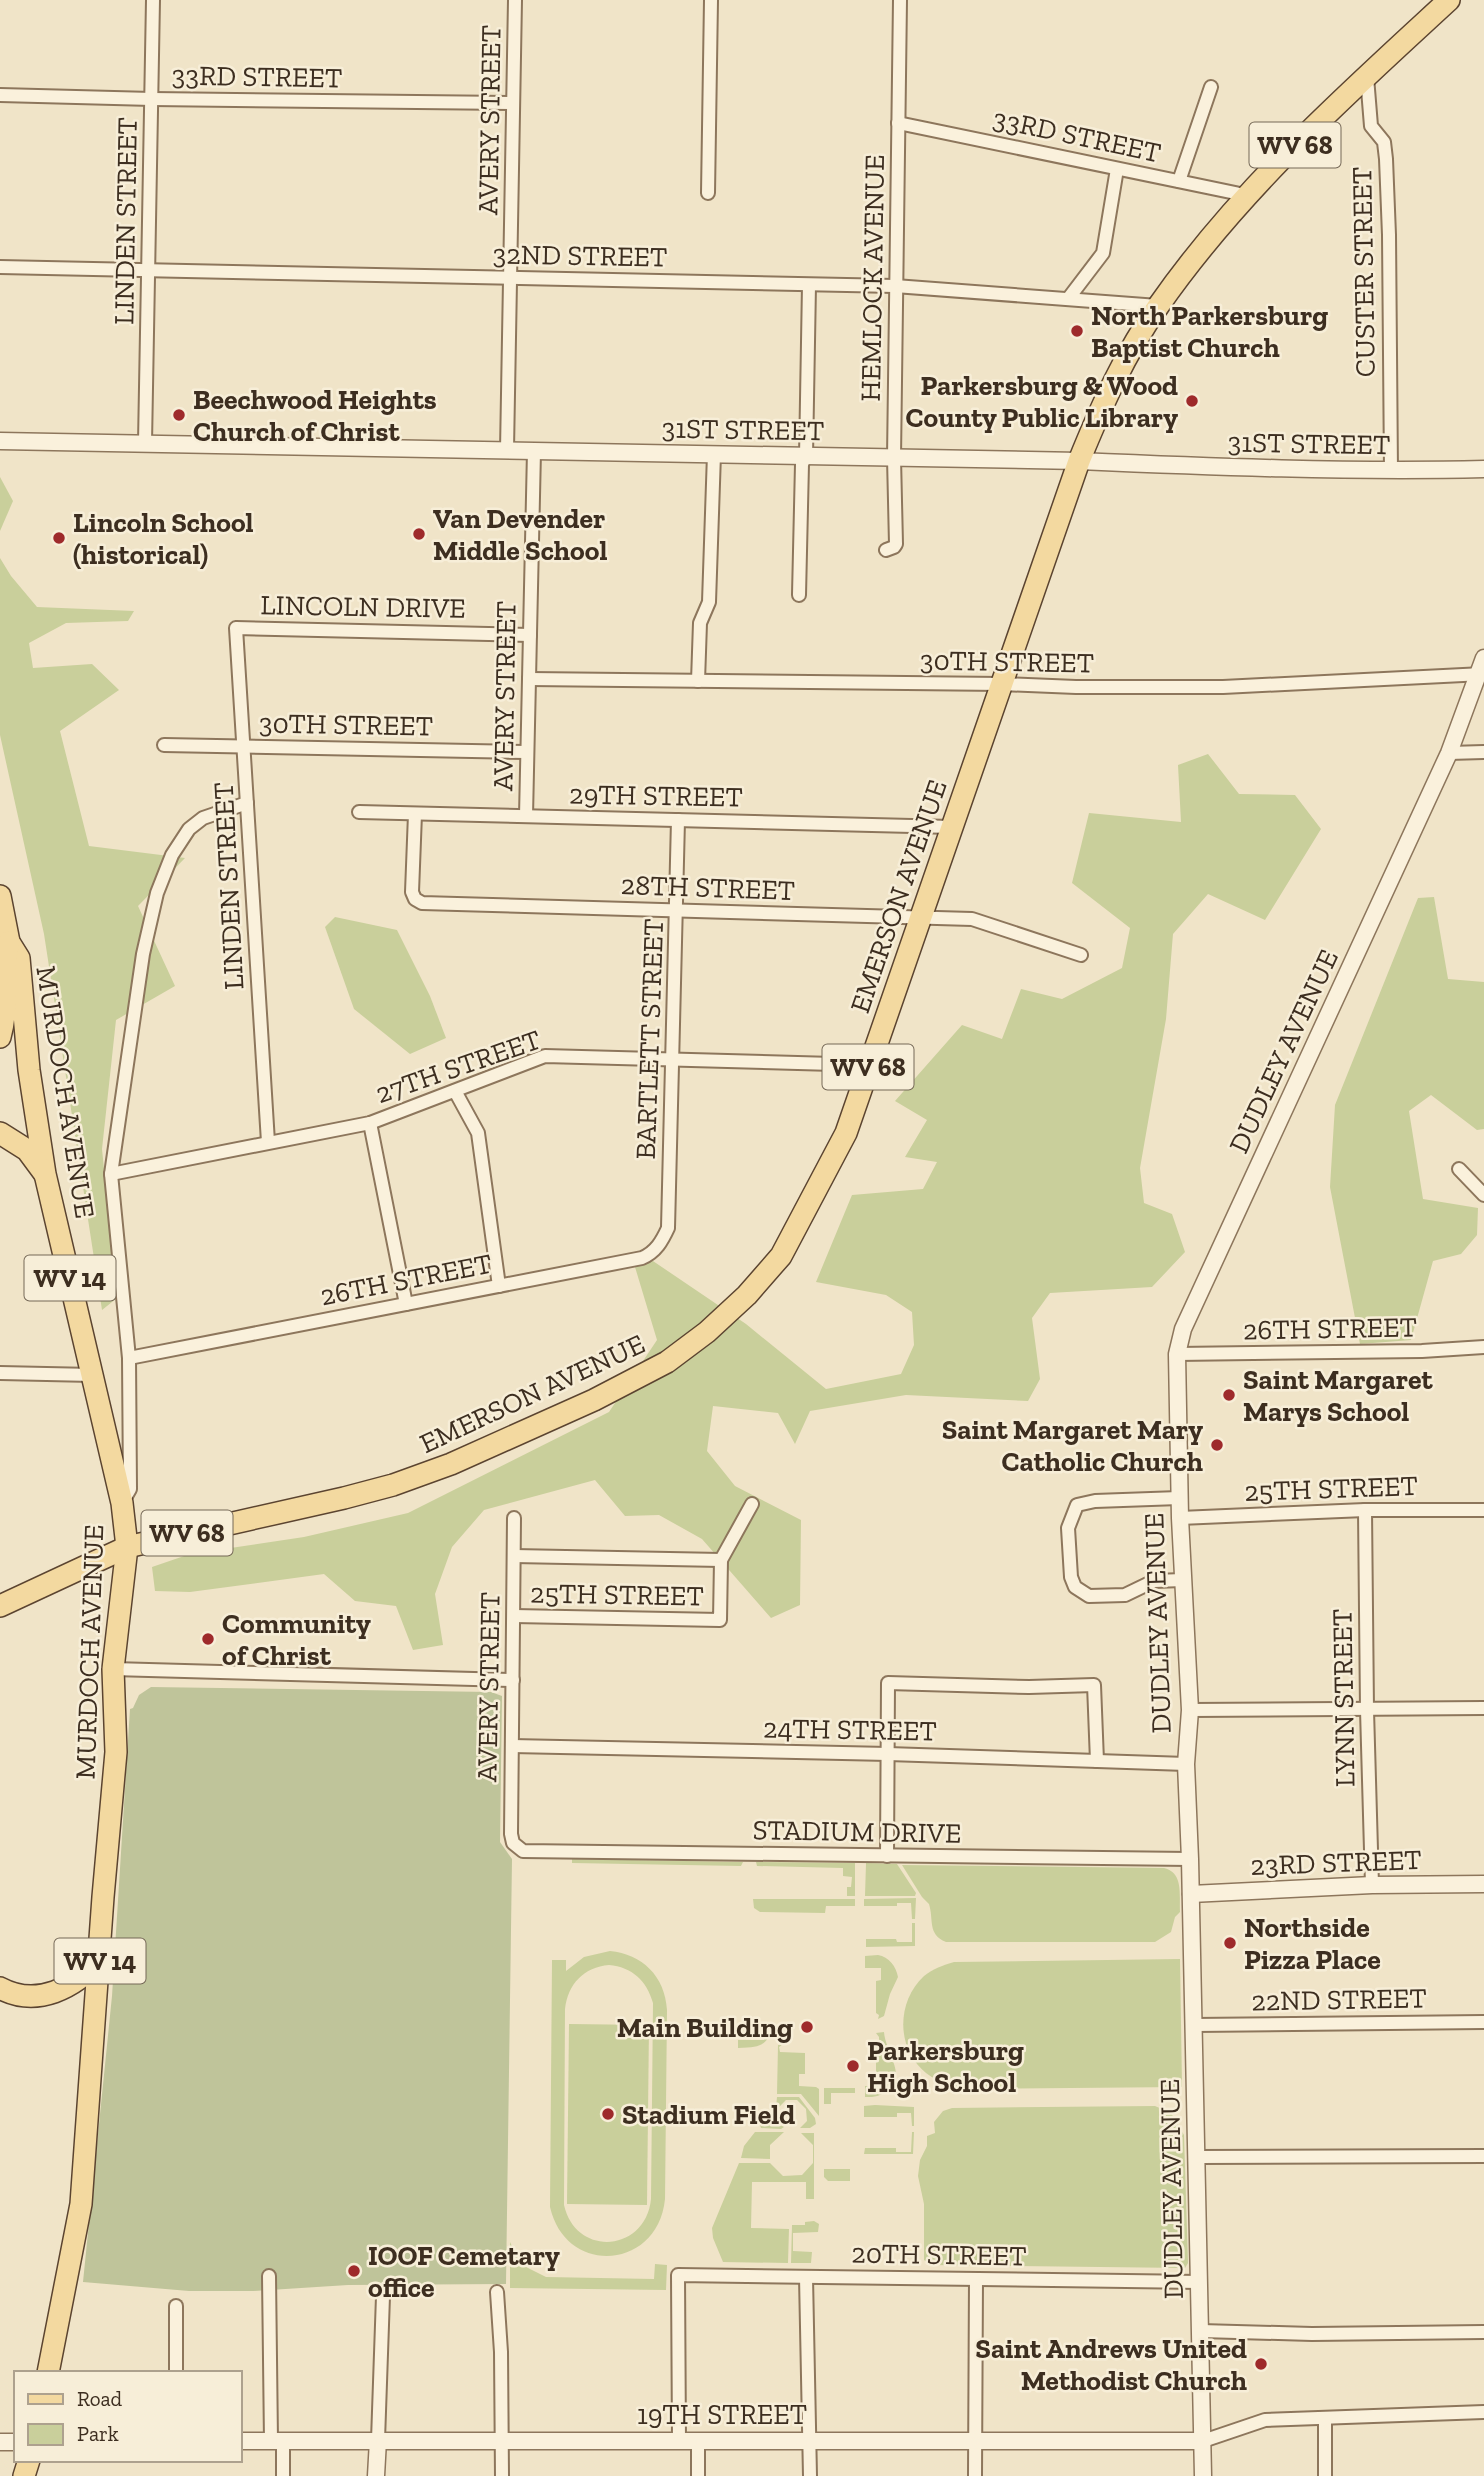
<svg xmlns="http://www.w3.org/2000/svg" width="1484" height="2476" font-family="'Zilla Slab',serif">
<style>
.green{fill:#c9cf9b;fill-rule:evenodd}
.cemetery{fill:#bfc49a}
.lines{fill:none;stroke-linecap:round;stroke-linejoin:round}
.minor-casing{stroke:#8d765c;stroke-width:16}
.tertiary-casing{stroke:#8d765c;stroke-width:19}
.primary-casing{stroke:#5b4430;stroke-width:24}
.minor{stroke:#faf1dc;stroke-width:12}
.tertiary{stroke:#faf1dc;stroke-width:16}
.primary{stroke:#f3d9a0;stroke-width:21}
.poi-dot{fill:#9e2a2b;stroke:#f7eed8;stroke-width:2.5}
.labels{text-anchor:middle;stroke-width:5;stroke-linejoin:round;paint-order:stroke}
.shield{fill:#f7eed8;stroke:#756857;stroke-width:2}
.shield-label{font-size:26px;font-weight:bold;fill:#3d2e20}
.street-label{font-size:28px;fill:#3d2e20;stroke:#f7eed8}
.poi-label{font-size:28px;font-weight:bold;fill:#3d2e20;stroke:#f7eed8;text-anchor:start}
</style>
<rect width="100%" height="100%" fill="#f0e4c8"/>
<g class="green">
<polygon points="0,477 13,501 0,531"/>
<polygon points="0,558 11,576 37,607 134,611 128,621 66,623 29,643 33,668 92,664 119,690 60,731 89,846 185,858 138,906 175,986 116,1020 102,1149 117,1298 102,1310 44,934 0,735"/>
<polygon points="1208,754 1239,794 1295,795 1321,829 1265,920 1208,894 1173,934 1166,1019 1140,1168 1144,1203 1172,1214 1185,1252 1152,1287 1050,1293 1032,1318 1040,1379 1028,1401 906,1395 810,1411 795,1444 778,1413 713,1406 707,1451 735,1486 801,1520 800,1605 771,1618 702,1539 659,1515 625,1516 595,1480 484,1510 452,1547 435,1594 443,1645 413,1650 396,1606 355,1601 324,1574 190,1592 155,1591 152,1567 190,1554 304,1537 408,1513 609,1412 657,1340 635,1267 650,1259 746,1324 826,1389 901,1374 914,1345 912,1312 886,1295 816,1282 852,1195 923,1189 937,1162 905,1157 927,1120 895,1101 962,1025 1002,1039 1021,989 1062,999 1122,968 1130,928 1072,883 1089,813 1181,822 1178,765"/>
<polygon points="1434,897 1448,979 1484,982 1484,1129 1477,1130 1431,1095 1409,1111 1423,1199 1478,1208 1477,1235 1461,1254 1433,1261 1411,1340 1360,1344 1330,1187 1335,1105 1418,898"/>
<polygon points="335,917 397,930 430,996 446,1038 410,1054 354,1009 325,927"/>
<polygon points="572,1859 743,1862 741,1866 572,1863"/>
<polygon points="756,1862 855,1863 855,1896 847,1896 847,1887 851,1887 852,1877 843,1876 843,1868 757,1866"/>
<polygon points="866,1863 897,1864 916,1893 915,1896 865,1896"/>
<path d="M902,1865l262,3c20,5 15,27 16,44l-5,5 -4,15 -16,10h-209c-19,-8 -12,-22 -17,-38l-7,-7z"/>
<polygon points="916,1898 915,1919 912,1919 911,1903 897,1903 897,1906 864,1906 864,1899"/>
<polygon points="753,1899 855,1899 855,1906 826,1906 825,1913 760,1912 754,1908"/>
<polygon points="912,1923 915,1923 915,1946 866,1947 866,1939 896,1939 897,1942 912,1942"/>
<path d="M610,1951c32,3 55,25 57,59l-2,189c-7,71 -99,78 -115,8l2,-247h14v11l18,-14zM609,1965c23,2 38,16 44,38l-2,196c-5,53 -75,59 -87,6l1,-196c3,-25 19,-42 44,-44z"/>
<path d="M878,1955c11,2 18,11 20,22l-8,17 -6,22 -6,3 1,-4 -3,-2v-32l5,-1v-12h-16v-12z"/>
<path d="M1180,1959l2,128 -209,2c-17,-2 -33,-5 -47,-16 -30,-24 -30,-71 -2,-97 9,-7 19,-11 30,-14z"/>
<polygon points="569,2024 649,2025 647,2205 567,2204"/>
<path d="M764,2029h11c-13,19 -15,18 -37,19v-8h26z"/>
<path d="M884,2032c1,19 23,43 5,57 -10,8 -13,8 -24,8v-11h15v-12h-4v-32l3,-1v-4l-3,-4z"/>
<polygon points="778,2045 782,2045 779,2047 780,2052 805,2053 805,2074 799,2074 799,2086 816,2087 819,2089 819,2116 801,2094 777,2094"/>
<polygon points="824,2088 855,2088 855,2093 831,2093 831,2104 824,2104"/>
<polygon points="777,2097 799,2097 815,2118 816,2124 810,2128 800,2128 807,2121 806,2109 797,2100 786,2100 777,2109 777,2121 784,2127 781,2129 761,2128 760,2125 776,2109"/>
<polygon points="875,2105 914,2107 914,2126 912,2126 911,2113 897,2113 897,2117 864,2117 864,2106"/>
<polygon points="1155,2106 1171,2113 1184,2135 1188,2263 1185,2268 931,2265 924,2260 924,2204 918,2176 920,2160 927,2146 927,2136 935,2133 934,2122 943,2111 952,2108"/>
<polygon points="755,2132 784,2132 770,2145 770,2159 741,2158 744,2146"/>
<polygon points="912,2132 914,2132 913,2154 842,2154 864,2154 865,2148 896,2148 896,2152 911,2152"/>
<polygon points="801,2133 814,2133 814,2199 806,2199 806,2182 752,2182 751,2228 789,2229 788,2263 723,2262 713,2238 712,2228 739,2163 770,2163 783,2176 802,2175 813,2163 813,2145"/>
<polygon points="824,2169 850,2169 850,2181 828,2181 824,2177"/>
<polygon points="814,2221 819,2224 818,2232 793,2233 793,2251 812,2252 811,2263 791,2263 792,2225 805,2225 805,2222"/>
<polygon points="510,2242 517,2257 526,2267 546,2277 654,2279 655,2264 667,2265 666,2290 510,2288"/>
</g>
<polygon class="cemetery" points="151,1687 491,1692 502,1696 500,1842 512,1859 506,2284 348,2285 254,2291 189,2291 83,2282 112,1996 130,1709 133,1708 139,1695"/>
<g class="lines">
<g class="minor-casing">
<g id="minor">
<polyline points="1367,77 1371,126 1384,142 1386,159 1389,235 1391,471"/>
<polyline points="0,95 152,99 513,103"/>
<polyline points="898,123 1245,195"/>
<polyline points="1179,181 1211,87"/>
<polyline points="708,193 711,0"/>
<polyline points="0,267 895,286 1158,306"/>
<polyline points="1068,299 1103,253 1117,169"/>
<polyline points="145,443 153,0"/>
<polyline points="507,450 515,0"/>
<polyline points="886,550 894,547 896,544 894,458 900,0"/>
<polyline points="799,595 802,464 806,456 809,285"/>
<polyline points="529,679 1002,684 1076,687 1223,687 1483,674"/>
<polyline points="698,681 700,623 709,602 714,454"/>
<polyline points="164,745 527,752"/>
<polyline points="1449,753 1484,752"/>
<polyline points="359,812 952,827"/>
<polyline points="415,814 412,892 415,899 422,903 972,919 1081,955"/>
<polyline points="526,816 534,451"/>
<polyline points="455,1091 478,1133 499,1286"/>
<polyline points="370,1123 406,1304"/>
<polyline points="268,1142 236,628 530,635"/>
<polyline points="1459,1169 1484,1195"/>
<polyline points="111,1174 370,1123 545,1056 869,1065"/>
<polyline points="1177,1354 1422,1351 1484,1347"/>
<path d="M129,1358l513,-100c14,-6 20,-17 26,-30l10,-408"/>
<polyline points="0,1373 93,1375"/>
<polyline points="1179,1498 1095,1501 1077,1505 1068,1528 1071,1577 1075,1587 1089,1596 1125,1595 1154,1581 1183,1580"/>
<polyline points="122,1503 130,1489 129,1358 111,1174 143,954 157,893 172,855 189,829 203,818 247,803"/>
<polyline points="1365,1510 1367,1710 1372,1885"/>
<polyline points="514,1518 511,1834 513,1843 523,1851 1190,1859"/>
<polyline points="1180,1518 1365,1510 1484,1510"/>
<polyline points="514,1556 721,1560"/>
<polyline points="514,1616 720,1620 721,1560 752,1504"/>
<polyline points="113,1669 513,1680"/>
<polyline points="1190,1710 1484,1708"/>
<polyline points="512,1746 888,1754 1186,1764"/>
<polyline points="887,1856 888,1683 1029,1687 1094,1685 1097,1761"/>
<polyline points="1194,2025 1484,2022"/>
<polyline points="1197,2157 1484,2156"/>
<polyline points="269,2276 271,2441"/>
<polyline points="806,2277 810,2476"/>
<polyline points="497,2292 501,2352 502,2476"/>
<polyline points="1201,2331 1312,2334 1484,2332"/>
<polyline points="176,2373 176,2306"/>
<polyline points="378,2440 383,2296"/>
<polyline points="698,2440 698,2476"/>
<polyline points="283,2441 283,2476"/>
<polyline points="679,2441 678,2275 1200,2282"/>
<polyline points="1203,2441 1265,2420 1484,2412"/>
<polyline points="975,2476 976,2279"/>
<polyline points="1325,2476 1325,2418"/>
</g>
</g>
<g class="tertiary-casing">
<g id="tertiary">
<path d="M0,441l1079,20c135,6 270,11 405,8"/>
<polyline points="1191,1894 1372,1885 1484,1884"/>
<polyline points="240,2441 1203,2441"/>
<polyline points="0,2442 16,2442"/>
<polyline points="376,2476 378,2440"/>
<polyline points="1203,2476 1190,1859 1186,1764 1190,1710 1180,1518 1177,1354 1183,1329 1449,753 1484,658"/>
</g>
</g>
<g class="primary-casing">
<g id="primary">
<polyline points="0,896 9,942 19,958 29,1070 45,1174 122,1503 127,1547 113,1669 116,1752 103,1897 81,2204 48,2373"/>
<path d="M0,1037c10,-35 0,-63 9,-95"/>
<polyline points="0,1133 27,1150 44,1173"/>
<path d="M0,1606l127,-59 217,-49 49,-13 58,-21 143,-64 73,-38 40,-30 40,-37 34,-39 65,-123 233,-672c22,-54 46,-108 80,-156 81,-116 187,-210 290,-305"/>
<path d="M0,1988c37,20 75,0 100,-29"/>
<polyline points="24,2476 29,2460"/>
</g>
</g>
<use href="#minor" class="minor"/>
<use href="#tertiary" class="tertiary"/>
<use href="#primary" class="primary"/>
</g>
<g class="poi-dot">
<circle cx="1077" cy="331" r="7"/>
<circle cx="1192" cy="401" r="7"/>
<circle cx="179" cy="415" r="7"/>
<circle cx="419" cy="534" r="7"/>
<circle cx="59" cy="538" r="7"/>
<circle cx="1229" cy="1395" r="7"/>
<circle cx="1217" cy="1445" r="7"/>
<circle cx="208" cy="1639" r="7"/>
<circle cx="1230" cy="1943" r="7"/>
<circle cx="807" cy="2027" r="7"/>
<circle cx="853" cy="2066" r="7"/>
<circle cx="608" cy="2114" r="7"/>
<circle cx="354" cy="2271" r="7"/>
<circle cx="1261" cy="2364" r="7"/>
</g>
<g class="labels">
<g class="shield">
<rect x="1249.5" y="122.5" width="91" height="45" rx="5"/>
<rect x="822.5" y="1044.5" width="91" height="45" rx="5"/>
<rect x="24.5" y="1255.5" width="91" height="45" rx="5"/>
<rect x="141.5" y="1510.5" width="91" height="45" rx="5"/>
<rect x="54.5" y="1938.5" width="91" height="45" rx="5"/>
</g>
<g class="shield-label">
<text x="1295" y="154">WV 68</text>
<text x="868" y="1076">WV 68</text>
<text x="70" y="1287">WV 14</text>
<text x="187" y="1542">WV 68</text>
<text x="100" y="1970">WV 14</text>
</g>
<g class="street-label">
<text transform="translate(257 76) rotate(1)" y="10">33RD STREET</text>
<text transform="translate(489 120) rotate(-89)" y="10">AVERY STREET</text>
<text transform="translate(1077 135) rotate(12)" y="10">33RD STREET</text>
<text transform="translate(125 221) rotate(-89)" y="10">LINDEN STREET</text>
<text transform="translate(580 255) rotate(1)" y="10">32ND STREET</text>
<text transform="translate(1363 272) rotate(-91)" y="10">CUSTER STREET</text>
<text transform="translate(872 278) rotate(-89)" y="10">HEMLOCK AVENUE</text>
<text transform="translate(743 429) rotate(1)" y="10">31ST STREET</text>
<text transform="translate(1309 443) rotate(1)" y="10">31ST STREET</text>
<text transform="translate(363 606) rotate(1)" y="10">LINCOLN DRIVE</text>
<text transform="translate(1007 661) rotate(1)" y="10">30TH STREET</text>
<text transform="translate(504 696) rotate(-89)" y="10">AVERY STREET</text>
<text transform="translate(346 724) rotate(1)" y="10">30TH STREET</text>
<text transform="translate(656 795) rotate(1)" y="10">29TH STREET</text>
<text transform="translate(228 886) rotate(-93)" y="10">LINDEN STREET</text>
<text transform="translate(708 887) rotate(2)" y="10">28TH STREET</text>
<text transform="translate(898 896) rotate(-71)" y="10">EMERSON AVENUE</text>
<text transform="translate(649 1039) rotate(-88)" y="10">BARTLETT STREET</text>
<text transform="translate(1283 1051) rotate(-65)" y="10">DUDLEY AVENUE</text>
<text transform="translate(458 1066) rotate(-19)" y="10">27TH STREET</text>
<text transform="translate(66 1092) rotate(81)" y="10">MURDOCH AVENUE</text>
<text transform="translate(406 1279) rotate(-11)" y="10">26TH STREET</text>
<text transform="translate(1330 1328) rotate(-1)" y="10">26TH STREET</text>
<text transform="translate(532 1393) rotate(-25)" y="10">EMERSON AVENUE</text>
<text transform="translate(1331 1488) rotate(-2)" y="10">25TH STREET</text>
<text transform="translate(617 1594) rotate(1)" y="10">25TH STREET</text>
<text transform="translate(1157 1623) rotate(-92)" y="10">DUDLEY AVENUE</text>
<text transform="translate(89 1652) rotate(-88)" y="10">MURDOCH AVENUE</text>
<text transform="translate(488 1687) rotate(-89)" y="10">AVERY STREET</text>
<text transform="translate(1343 1698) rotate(-91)" y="10">LYNN STREET</text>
<text transform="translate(850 1729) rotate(1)" y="10">24TH STREET</text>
<text transform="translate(857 1831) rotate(1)" y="10">STADIUM DRIVE</text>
<text transform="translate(1336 1862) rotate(-2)" y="10">23RD STREET</text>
<text transform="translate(1339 1999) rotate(-1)" y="10">22ND STREET</text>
<text transform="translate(1171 2189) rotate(-91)" y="10">DUDLEY AVENUE</text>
<text transform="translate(939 2254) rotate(1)" y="10">20TH STREET</text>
<text x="722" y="2424">19TH STREET</text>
</g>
<g class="poi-label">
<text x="1091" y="325">North Parkersburg<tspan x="1091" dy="32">Baptist Church</tspan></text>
<text x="1178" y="395" text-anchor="end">Parkersburg &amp; Wood<tspan x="1178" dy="32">County Public Library</tspan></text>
<text x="193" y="409">Beechwood Heights<tspan x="193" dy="32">Church of Christ</tspan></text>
<text x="433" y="528">Van Devender<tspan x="433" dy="32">Middle School</tspan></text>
<text x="73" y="532">Lincoln School<tspan x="73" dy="32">(historical)</tspan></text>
<text x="1243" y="1389">Saint Margaret<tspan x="1243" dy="32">Marys School</tspan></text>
<text x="1203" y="1439" text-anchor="end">Saint Margaret Mary<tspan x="1203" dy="32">Catholic Church</tspan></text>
<text x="222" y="1633">Community<tspan x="222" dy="32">of Christ</tspan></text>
<text x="1244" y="1937">Northside<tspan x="1244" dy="32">Pizza Place</tspan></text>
<text x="793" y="2037" text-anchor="end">Main Building</text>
<text x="867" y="2060">Parkersburg<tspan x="867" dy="32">High School</tspan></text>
<text x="622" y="2124">Stadium Field</text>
<text x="368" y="2265">IOOF Cemetary<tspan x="368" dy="32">office</tspan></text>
<text x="1247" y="2358" text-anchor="end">Saint Andrews United<tspan x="1247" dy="32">Methodist Church</tspan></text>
</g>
</g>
<rect x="14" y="2371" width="228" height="91" fill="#f7eed8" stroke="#ada18e" stroke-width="2"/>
<rect x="28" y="2394" width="35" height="10" fill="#f3d9a0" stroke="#ada18e" stroke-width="2"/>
<text x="77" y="2406" font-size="21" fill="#3d2e20">Road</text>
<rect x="28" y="2424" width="35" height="21" fill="#c9cf9b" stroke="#ada18e" stroke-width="2"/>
<text x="77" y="2441" font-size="21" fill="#3d2e20">Park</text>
</svg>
